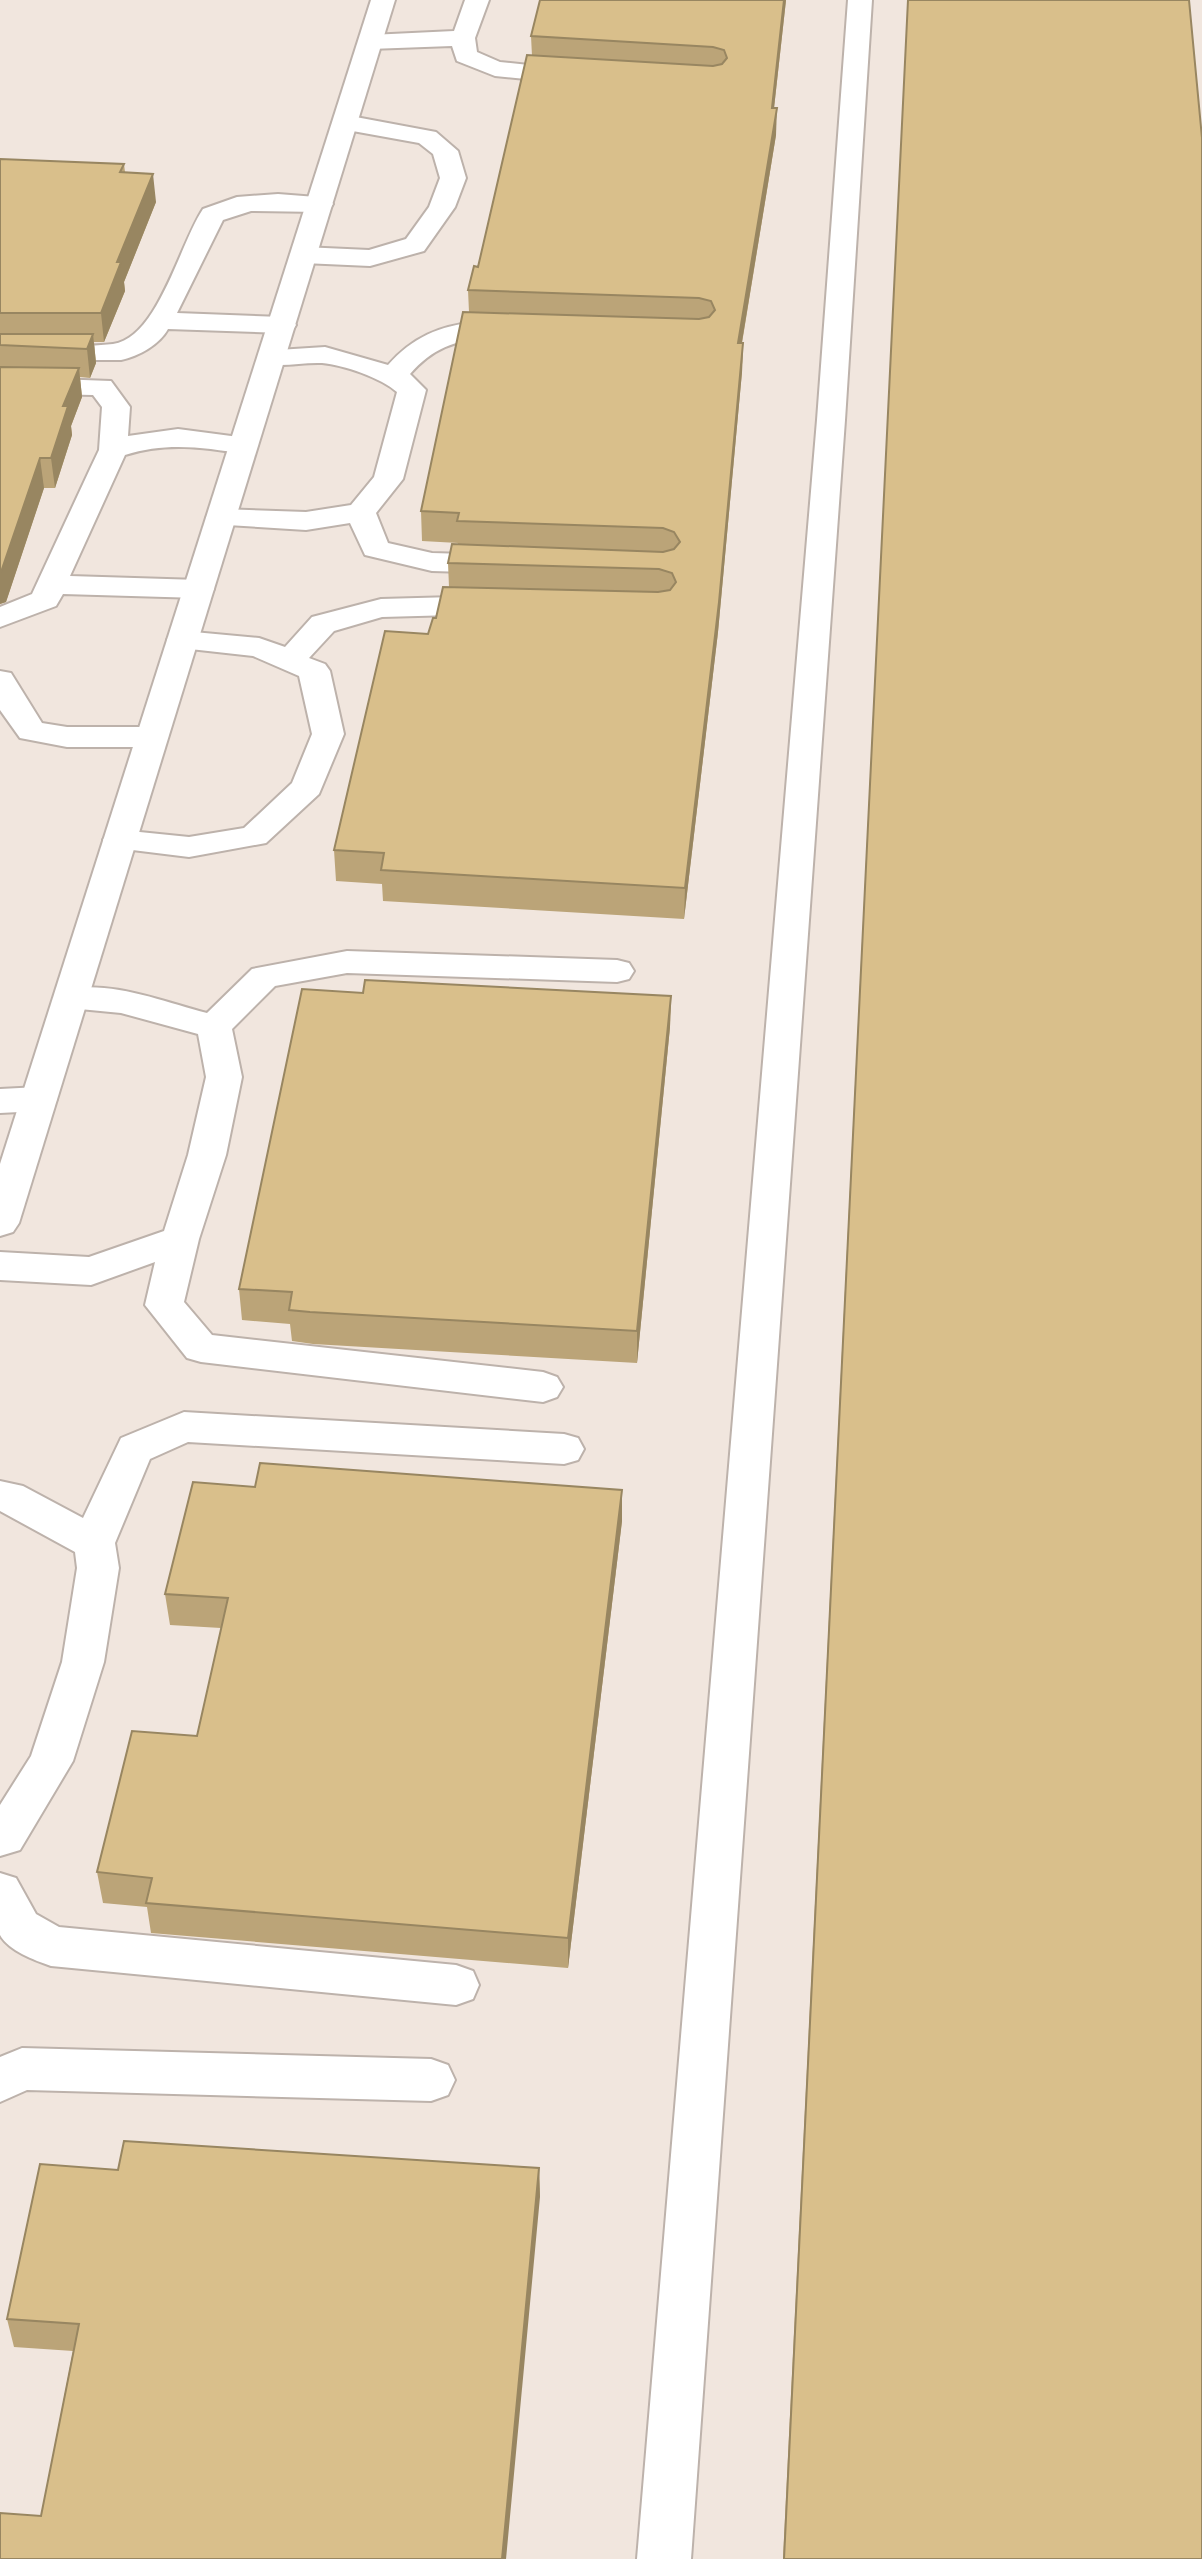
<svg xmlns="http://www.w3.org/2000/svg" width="1202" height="2559" font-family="'Times New Roman',serif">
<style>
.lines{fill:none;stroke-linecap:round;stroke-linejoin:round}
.service-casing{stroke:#bdb2ab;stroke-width:4}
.minor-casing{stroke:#bdb2ab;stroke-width:4}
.service{fill:#fff;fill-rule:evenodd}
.minor{fill:#fff;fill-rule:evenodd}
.wall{fill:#bba478}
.shaded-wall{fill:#988661}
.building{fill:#d9bf8b;stroke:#988661;stroke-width:2}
</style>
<rect width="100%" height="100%" fill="#f1e6de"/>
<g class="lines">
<g class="service-casing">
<g id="service">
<polygon points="465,0 489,0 475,38 477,52 500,62 576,70 585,72 588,77 585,82 576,84 495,76 457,61 452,46 370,49 361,47 358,42 361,37 370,35 454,31"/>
<polygon points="848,0 872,0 845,420 691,2559 637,2559 817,420"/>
<polygon points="345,115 436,132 458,151 466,178 455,207 424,251 370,266 303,263 294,261 290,255 294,249 303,247 369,250 406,239 429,207 440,178 433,154 419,143 336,128 332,123 336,118"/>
<path d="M278,194l51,4 4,6 -4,6 -9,2 -69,-1 -28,9 -46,93 105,4 10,2 4,6 -4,6 -10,2 -114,-4c-9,16 -29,27 -47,31h-121v-16c36,0 78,4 113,0 45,-6 67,-101 90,-135l34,-12z"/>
<path d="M476,322l46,3 4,6 -4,6c-12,3 -22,2 -34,2 -33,0 -56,10 -78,35l16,16 -23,89 -27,34 12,30 44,10 68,2 11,3 4,6 -4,6 -11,3 -68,-2 -67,-16 -15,-32 -44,7 -95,-6 -5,-6 5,-6 10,-3 85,3 45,-7 23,-28 23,-85c-16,-14 -53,-27 -75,-29 -20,-1 -40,5 -60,0l-4,-6 4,-6 63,-4 63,18c25,-28 51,-39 88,-43z"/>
<path d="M0,377l111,4 19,26 -2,29 50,-7 76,10 4,6 -4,6 -10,3c-41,-7 -79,-12 -119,1l-55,121 129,4 11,3 4,6 -4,6 -11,3 -136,-4 -7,12 -56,21v-20l32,-13 58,-125 9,-19 3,-43 -9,-12 -93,-2z"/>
<polygon points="490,596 501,599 505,605 501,611 490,614 382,617 334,631 309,658 325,664 330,671 344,734 319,794 266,843 189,857 108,847 103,840 108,833 120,830 189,837 244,828 292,783 312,734 299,676 253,656 172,647 167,640 172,633 183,631 259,638 285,647 312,617 381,599"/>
<polygon points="0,671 11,673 42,723 67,727 152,727 163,730 168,737 163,744 152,747 67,747 20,738 0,710"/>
<path d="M347,951l270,9 12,3 5,8 -5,8 -12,3 -270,-9 -72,13 -43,43 10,48 -16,78 -27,84 -15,63 28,33 331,37 14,5 6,10 -6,10 -14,5 -342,-40 -14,-4 -42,-53 10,-43 -64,23 -91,-5v-28l89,5 75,-26 24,-76 18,-78 -8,-43 -77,-21 -62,-6 -6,-8 6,-8c47,-13 102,10 148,22l45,-44z"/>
<polygon points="39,1087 52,1090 57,1099 52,1108 39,1111 0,1113 0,1089"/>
<polygon points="184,1412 564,1434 578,1438 584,1449 578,1460 564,1464 188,1442 150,1459 115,1543 119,1568 104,1662 73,1761 20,1850 0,1856 0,1805 31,1756 62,1662 77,1568 75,1552 0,1511 0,1481 23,1486 83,1518 121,1438"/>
<path d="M0,1873l16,5 20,36 23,13 397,38 17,6 6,14 -6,14 -17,6 -405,-39c-17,-6 -42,-15 -51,-31z"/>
<polygon points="22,2048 431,2059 448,2065 455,2080 448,2095 431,2101 27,2090 0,2102 0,2057"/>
</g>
</g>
<g class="minor-casing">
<polygon id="minor" points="371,0 395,0 19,1223 13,1232 0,1236 0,1164"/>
</g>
<use href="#service" class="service"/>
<use href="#minor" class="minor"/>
</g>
<g class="wall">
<polygon points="786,0 774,108 776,135 742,343 743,343 742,372 718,632 684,919 383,901 382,884 336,881 334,850 449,587 448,563 458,543 422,541 421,511 469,312 468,290 478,267 532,56 531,36"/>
<polygon points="908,0 1202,2559 783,2559"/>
<polygon points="0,159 124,164 125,172 156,202 124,282 125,291 104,342 94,342 96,363 90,378 80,377 82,397 71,426 72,435 55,488 44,488 6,602 0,604"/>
<polygon points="363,993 671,996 670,1027 637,1363 313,1344 292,1341 290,1324 242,1320 239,1289"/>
<polygon points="255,1487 622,1490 622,1521 568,1968 151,1933 147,1907 103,1903 97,1872 197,1736 221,1628 170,1625 165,1594"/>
<polygon points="539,2168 540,2197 41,2516 73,2351 14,2347 7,2319 118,2170"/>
</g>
<g class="shaded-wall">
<polygon points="784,0 786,0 771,135 772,108"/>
<polygon points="777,108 776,135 737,372 738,343"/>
<polygon points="153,174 156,202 124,282 125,291 104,342 101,313 117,262"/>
<polygon points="93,334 96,363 90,378 87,349"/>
<polygon points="743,343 742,372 718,632 684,919 685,888"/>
<polygon points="79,368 82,397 71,426 72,435 55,488 51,458 63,406"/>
<polygon points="40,458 44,488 6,602 0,604 0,572"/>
<polygon points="671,996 670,1027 637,1363 637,1331"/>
<polygon points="622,1490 622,1521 568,1968 568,1938"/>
<polygon points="539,2168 540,2197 506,2559 502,2559"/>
</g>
<g class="building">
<polygon points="540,0 784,0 772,108 777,108 738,343 743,343 719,602 685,888 381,870 384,853 334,850 385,631 428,634 433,618 436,618 443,587 658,592 670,590 676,582 672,573 659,569 448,563 452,544 663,552 674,549 680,542 674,532 663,528 457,521 459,513 421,511 463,312 699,319 709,317 715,310 711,301 699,298 468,290 474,266 478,267 527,55 713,66 722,64 727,58 724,50 713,47 531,36"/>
<polygon points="908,0 1189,0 1202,138 1202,2559 784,2559"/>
<polygon points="0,159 124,164 120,172 153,174 117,262 121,262 101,313 0,313"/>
<polygon points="0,334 93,334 87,349 0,345"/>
<polygon points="0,367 79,368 63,406 68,406 51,458 40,458 1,572 0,572"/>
<polygon points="365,980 671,996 637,1331 310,1312 289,1310 292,1292 239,1289 302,989 363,993"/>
<polygon points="260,1463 622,1490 568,1938 146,1903 152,1878 97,1872 132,1731 197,1736 228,1598 165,1594 193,1482 255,1487"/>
<polygon points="124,2141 539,2168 502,2559 0,2559 0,2513 41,2516 79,2324 7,2319 40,2164 118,2170"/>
</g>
</svg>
